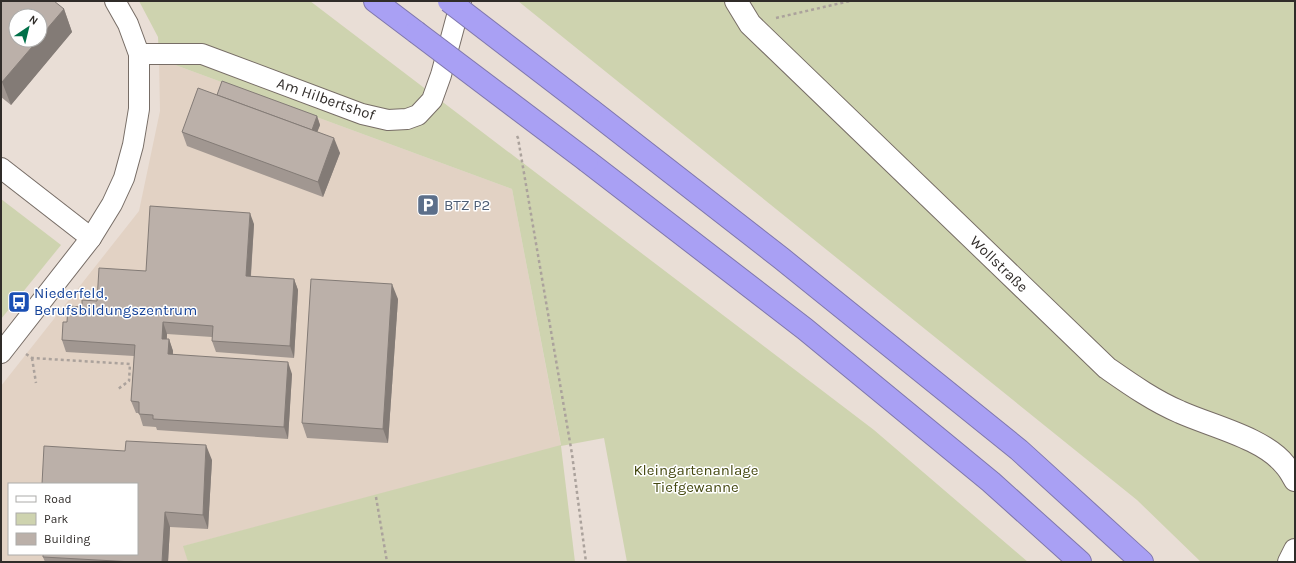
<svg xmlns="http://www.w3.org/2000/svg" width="1296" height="563" font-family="Karla,sans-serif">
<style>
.built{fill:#e2d2c4;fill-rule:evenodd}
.green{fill:#ced3af}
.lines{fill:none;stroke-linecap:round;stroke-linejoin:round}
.minor-casing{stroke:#776d66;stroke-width:22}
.tertiary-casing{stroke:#776d66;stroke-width:24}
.motorway-casing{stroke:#7f77ad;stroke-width:24}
.path{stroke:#aba29c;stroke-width:2.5;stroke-dasharray:3 3;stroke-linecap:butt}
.minor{stroke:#fff;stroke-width:20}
.tertiary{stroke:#fff;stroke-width:22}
.motorway{stroke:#a9a0f4;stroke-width:22}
.motorway-bridge-casing{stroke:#7f77ad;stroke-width:24;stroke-linecap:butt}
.motorway-bridge{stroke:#a9a0f4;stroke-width:22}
.wall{fill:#a19791}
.shaded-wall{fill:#837b76}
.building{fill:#bbb0a9;stroke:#837b76}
.labels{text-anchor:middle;stroke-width:3;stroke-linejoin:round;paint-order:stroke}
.street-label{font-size:15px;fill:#302c29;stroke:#fff}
.service-label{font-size:15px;fill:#4e5e75;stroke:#fff;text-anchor:start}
.transit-label{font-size:15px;fill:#164399;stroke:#fff;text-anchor:start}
.park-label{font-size:15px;fill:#454911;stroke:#fff}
</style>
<rect width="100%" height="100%" fill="#e9ded6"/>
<path class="built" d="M159,59l353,130 49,257 -377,100 4,16h-187v-176l138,-175 21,-100zM9,484h128v70h-128z"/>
<g class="green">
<polygon points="139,1 310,1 874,430 1028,562 627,562 604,438 561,446 575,562 188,562 183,546 561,445 512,189 159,59 158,37"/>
<polygon points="518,1 1295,1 1295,562 1201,562 1137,500"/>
<polygon points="1,199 61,245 1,319"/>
</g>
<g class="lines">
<g class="minor-casing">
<g id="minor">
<polyline points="139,54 202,54 362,114 388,120 407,119 418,115 432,100 441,75 461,1"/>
<polyline points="1,168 91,238"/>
<polyline points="1,353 91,238 112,204 124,178 133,145 139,109 139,54 128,24 115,1"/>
</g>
</g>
<g class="tertiary-casing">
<g id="tertiary">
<path d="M736,1l14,23 357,344c23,16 47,33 73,44 31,14 84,26 105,53 4,4 7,10 10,15"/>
<polyline points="1289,562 1295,550"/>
</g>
</g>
<g class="motorway-casing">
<g id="motorway">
<polyline points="375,1 416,32"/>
<polyline points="591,110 781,258 1019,450 1142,562"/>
<polyline points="587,161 805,329 991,482 1080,562"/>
</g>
</g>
<g class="path">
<polyline points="776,18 850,1"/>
<polyline points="517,136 518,138 572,454 586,562"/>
<polyline points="26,354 32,358 130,364 129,381 118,389"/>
<polyline points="32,358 36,383"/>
<polyline points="376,497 387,562"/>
</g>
<use href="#minor" class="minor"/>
<use href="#tertiary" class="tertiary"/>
<use href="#motorway" class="motorway"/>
<g class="motorway-bridge-casing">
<g id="motorway-bridge">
<polyline points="449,1 591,110"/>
<polyline points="416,32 587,161"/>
</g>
</g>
<use href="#motorway-bridge" class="motorway-bridge"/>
</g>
<g class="wall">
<polygon points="1,1 64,9 72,32 11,105 1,97"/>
<polygon points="217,95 317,116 320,125 317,132 340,153 323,197 187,146 182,132"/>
<polygon points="254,224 251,276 294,279 298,290 294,358 216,352 212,341 212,337 167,334 167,339 169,339 173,351 173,355 292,374 288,439 157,430 156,427 143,426 139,413 136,413 131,401 134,356 66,352 62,340 67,322 82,307 97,301 146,271"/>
<polygon points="398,299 388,443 307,438 302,423"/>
<polygon points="212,460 208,529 170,527 168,562 45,562 43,557 137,484"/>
</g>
<g class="shaded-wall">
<polygon points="64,9 72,32 11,105 2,82 38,40 40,40 40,37"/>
<polygon points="317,116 320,125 313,143 310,135"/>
<polygon points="334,138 340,153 323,197 318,182"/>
<polygon points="250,213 254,224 250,287 246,276"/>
<polygon points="294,279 298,290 294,358 290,346"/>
<polygon points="392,284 398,299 388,443 383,429"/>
<polygon points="163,322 167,334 166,350 162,339"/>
<polygon points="169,339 173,351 172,366 168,354"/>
<polygon points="288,362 292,374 288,439 284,427"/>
<polygon points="206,445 212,460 208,529 203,515"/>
<polygon points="165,512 170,527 168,562 162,562"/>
</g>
<g class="building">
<polygon points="1,1 54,1 64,9 40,37 40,16 16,16 16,40 38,40 2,82 1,81"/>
<polygon points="222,81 317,116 312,130 217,95"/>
<polygon points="198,88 334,138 318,182 182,132"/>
<polygon points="150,206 250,213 246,276 294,279 290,346 212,341 213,326 163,322 162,339 169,339 168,354 288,362 284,427 153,419 153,415 139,414 139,402 131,401 135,345 62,340 63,322 67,322 68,306 82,307 82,300 97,301 99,268 146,271"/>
<polygon points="311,279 392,284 383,429 302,423"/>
<polygon points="126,441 206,445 203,515 165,512 162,562 133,562 43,557 43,554 137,554 137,484 42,484 44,446 125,451"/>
</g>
<defs>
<g id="parking-square" transform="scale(1.15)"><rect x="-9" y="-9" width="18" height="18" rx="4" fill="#5c6f8a" stroke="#fff"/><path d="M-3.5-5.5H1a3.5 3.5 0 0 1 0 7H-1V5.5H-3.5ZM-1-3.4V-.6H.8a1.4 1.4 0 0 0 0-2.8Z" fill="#fff"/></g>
<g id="bus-square" transform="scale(1.15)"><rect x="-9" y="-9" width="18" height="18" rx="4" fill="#1a4fb4" stroke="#fff"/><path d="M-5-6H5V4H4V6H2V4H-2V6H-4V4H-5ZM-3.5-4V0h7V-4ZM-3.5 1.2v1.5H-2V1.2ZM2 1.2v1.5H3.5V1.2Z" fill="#fff"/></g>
</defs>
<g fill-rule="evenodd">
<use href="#parking-square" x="428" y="205"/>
<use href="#bus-square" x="19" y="302"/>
</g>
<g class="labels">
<g class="street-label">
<text transform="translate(326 99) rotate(19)" y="5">Am Hilbertshof</text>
<text transform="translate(999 264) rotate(44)" y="5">Wollstraße</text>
</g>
<g class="service-label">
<text x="444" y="210">BTZ P2</text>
</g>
<g class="transit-label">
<text x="34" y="298">Niederfeld,<tspan x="34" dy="17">Berufsbildungszentrum</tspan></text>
</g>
<g class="park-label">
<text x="696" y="475">Kleingartenanlage<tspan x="696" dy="17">Tiefgewanne</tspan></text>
</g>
</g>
<rect width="1296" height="563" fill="none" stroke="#302c29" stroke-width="4"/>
<rect x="8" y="483" width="130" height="72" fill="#ffffff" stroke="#acaba9"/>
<rect x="16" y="496" width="20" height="6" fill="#ffffff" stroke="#acaba9"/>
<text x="44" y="503" font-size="12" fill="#302c29">Road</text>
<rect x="16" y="513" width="20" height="12" fill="#ced3af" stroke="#acaba9"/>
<text x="44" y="523" font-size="12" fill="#302c29">Park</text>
<rect x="16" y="533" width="20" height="12" fill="#bbb0a9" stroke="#acaba9"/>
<text x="44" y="543" font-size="12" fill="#302c29">Building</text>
<g transform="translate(28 28) rotate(35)"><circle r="19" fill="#ffffff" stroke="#acaba9"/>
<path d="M0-3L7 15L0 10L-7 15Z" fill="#007049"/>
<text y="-6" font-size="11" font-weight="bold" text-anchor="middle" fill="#302c29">N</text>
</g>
</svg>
